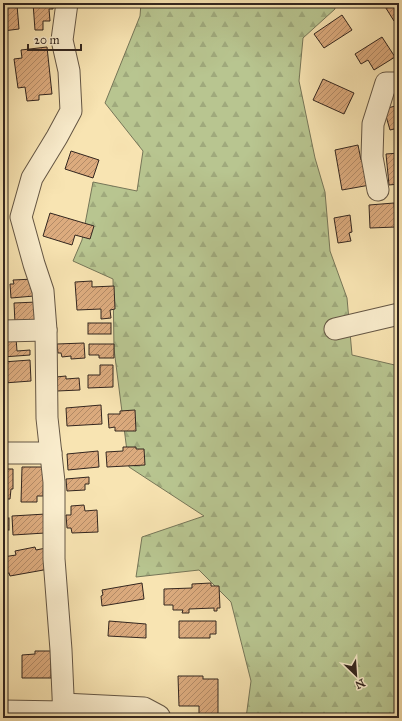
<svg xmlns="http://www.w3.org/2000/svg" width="402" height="721" font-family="'IM FELL Great Primer',serif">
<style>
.forest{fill:url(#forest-firs);stroke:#767658}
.building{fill:url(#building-hatch);stroke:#33261f}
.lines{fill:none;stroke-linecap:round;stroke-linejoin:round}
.minor-casing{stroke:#645644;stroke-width:23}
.minor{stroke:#faedcd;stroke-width:21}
</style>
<defs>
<pattern id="forest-firs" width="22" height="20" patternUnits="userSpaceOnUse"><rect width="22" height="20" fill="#b8c590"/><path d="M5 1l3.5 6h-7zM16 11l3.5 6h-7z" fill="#9fa97c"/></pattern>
<pattern id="building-hatch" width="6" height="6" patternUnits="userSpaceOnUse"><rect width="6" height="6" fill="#dcab7e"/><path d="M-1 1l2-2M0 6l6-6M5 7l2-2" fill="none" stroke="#b38b67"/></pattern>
</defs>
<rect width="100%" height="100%" fill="#f8e4b2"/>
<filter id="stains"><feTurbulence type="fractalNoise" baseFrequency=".005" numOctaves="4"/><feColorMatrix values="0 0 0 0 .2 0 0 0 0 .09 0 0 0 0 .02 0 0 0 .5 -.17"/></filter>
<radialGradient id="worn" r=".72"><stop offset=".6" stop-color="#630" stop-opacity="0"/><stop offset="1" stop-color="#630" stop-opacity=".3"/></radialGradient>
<polygon class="forest" points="141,3 334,3 335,9 303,38 299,81 315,158 325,192 330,251 347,298 352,355 399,366 399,718 246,718 251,681 231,602 199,570 136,577 142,537 204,516 129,467 114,349 113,279 73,261 82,240 93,182 137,191 143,151 105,103 140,16"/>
<g class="building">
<polygon points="33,3 53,3 53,9 49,9 50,21 43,21 43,30 35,30"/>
<polygon points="388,3 399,3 399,18 394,21 384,5"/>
<polygon points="17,5 19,29 3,31 3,6"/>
<polygon points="342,15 352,30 324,48 314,34"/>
<polygon points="382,37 395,57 374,70 368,60 361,64 355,54"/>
<polygon points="47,47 52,94 39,95 39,100 27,101 25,87 18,88 14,59 22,58 21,50"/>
<polygon points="323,79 354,93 344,114 313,100"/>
<polygon points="399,105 399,131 395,132 394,129 390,130 384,109"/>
<polygon points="358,145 361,160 365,159 370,185 342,190 335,150"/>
<polygon points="71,151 99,160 93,178 65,169"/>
<polygon points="399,153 399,184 389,185 386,154"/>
<polygon points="394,203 396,227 370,228 369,205"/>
<polygon points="50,213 94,226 90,239 75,235 72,245 43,236"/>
<polygon points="350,215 352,232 349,233 351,241 338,243 334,218"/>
<polygon points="34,279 34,296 11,298 10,284 14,284 13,280"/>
<polygon points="92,281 92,287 114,286 115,309 110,310 111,318 101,319 101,309 77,310 75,282"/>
<polygon points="3,292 5,317 3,317"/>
<polygon points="37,302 38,322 15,323 14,303"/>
<rect x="88" y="323" width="23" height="11"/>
<polygon points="3,338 16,338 17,351 30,350 30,355 3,357"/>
<polygon points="84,343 85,358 71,359 71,356 62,357 61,353 58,353 57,344"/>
<polygon points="89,344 114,344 114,358 99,358 99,355 89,355"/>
<polygon points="30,360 31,381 4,383 4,380 3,380 3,362"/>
<polygon points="100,365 113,365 113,387 88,388 88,375 100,375"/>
<polygon points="66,376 66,379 79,378 80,390 57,391 56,377"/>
<polygon points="101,405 102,424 67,426 66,408"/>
<polygon points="135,410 136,431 115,431 115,427 109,428 108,414 120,414 120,411"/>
<polygon points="123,447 136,447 136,449 144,449 145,465 107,467 106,452 123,451"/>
<polygon points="98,451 99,467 68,470 67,454"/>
<polygon points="22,467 44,467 43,496 37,496 37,502 21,502"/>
<polygon points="3,469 13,469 13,489 11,489 10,499 7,499 7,504 3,504"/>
<polygon points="89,477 89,484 85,484 85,490 67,491 66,479"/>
<polygon points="84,505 85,511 97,510 98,532 72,533 71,528 67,528 66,515 71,515 71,506"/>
<polygon points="46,514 45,533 13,535 12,516"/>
<rect x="3" y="518" width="6" height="12"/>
<polygon points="35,547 36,550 46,548 49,569 10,576 9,573 4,574 3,557 16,555 15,551"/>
<polygon points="142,583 144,599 102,606 101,596 103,595 102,590"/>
<polygon points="211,583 211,586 219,586 220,608 217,608 217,611 214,611 214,608 189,609 189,613 182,613 183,610 173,610 173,605 164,605 164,589 192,588 192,584"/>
<polygon points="109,621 146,624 146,638 108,636"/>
<polygon points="179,621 216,621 216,634 210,634 210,638 179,638"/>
<polygon points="35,651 51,651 51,678 22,678 22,655 35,654"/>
<polygon points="178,676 203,676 203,679 218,679 218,714 199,714 199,706 179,706"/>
<polygon points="105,716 105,718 77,718 77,717"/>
</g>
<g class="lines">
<g class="minor-casing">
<g id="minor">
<polyline points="378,190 372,157 373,124 386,83 399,83"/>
<polyline points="335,329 399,314"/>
<polyline points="3,331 46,330"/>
<polyline points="3,453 51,453"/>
<polyline points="63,704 144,708 159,716 160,718"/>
<polyline points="3,711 64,712"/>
<polyline points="64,718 61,650 54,559 54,482 47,418 46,330 43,291 34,264 21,217 32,178 57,137 71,111 69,71 62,40 67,3"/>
</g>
</g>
<use href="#minor" class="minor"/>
</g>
<rect width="402" height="721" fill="none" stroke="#f8e4b2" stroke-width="16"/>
<rect x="4" y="4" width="394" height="713" fill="none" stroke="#33261f" stroke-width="2"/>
<rect x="8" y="8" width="386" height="705" fill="none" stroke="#33261f"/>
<g transform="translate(356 675) rotate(155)" stroke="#faedcd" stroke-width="3" paint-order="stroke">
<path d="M0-3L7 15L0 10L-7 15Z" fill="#33261f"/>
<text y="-6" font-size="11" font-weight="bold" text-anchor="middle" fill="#33261f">N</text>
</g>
<path d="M28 44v6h53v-6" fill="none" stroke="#33261f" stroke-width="2"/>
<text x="34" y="44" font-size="12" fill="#33261f" stroke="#faedcd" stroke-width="3" paint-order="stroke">20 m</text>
<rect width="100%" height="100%" filter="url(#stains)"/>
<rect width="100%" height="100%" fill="url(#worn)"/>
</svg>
